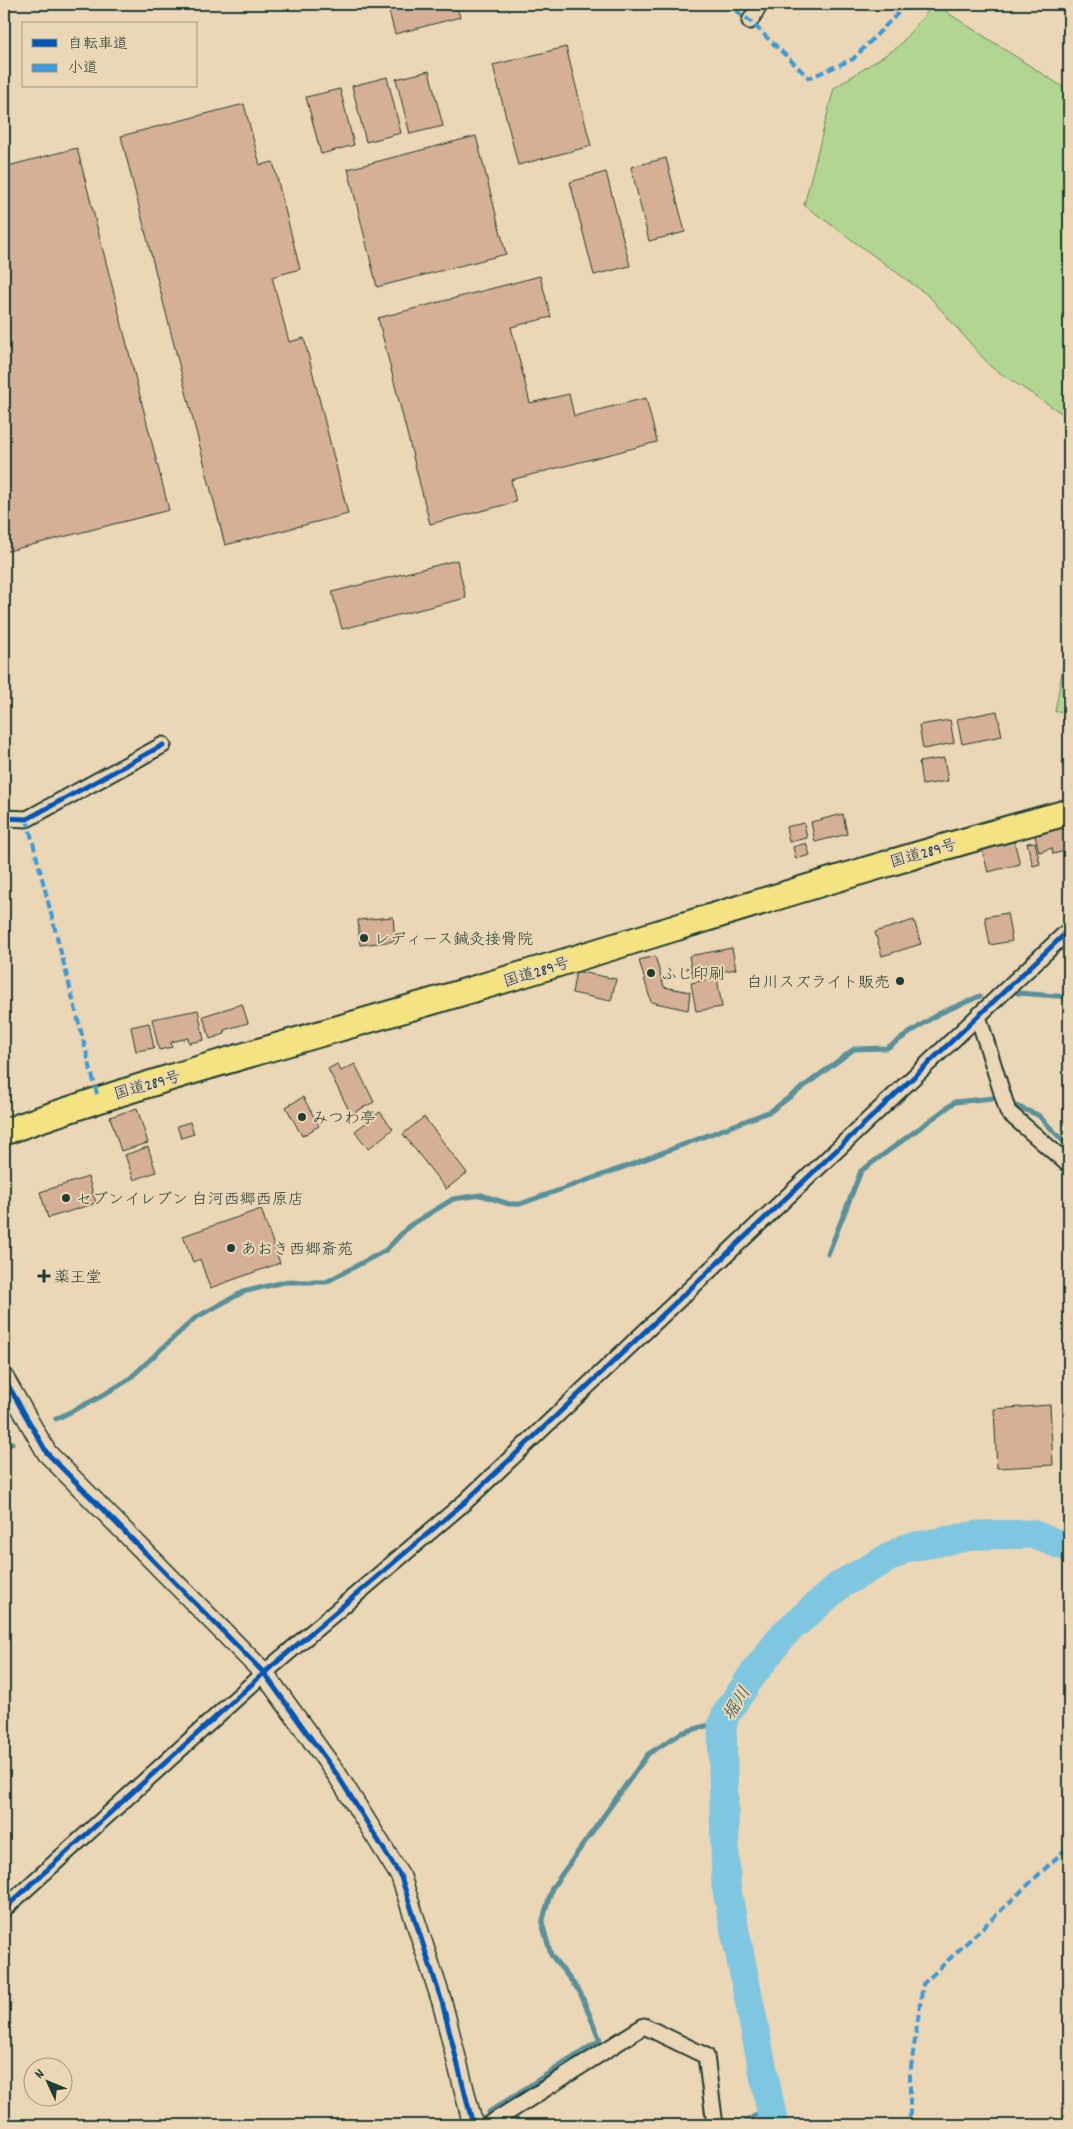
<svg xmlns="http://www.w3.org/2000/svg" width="1073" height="2129" font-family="Dekko,'Klee One',sans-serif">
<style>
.green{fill:#b2d691;stroke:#688a62}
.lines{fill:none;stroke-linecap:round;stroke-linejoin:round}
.stream{stroke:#59909b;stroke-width:5}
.river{stroke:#7fc7e0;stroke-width:29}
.building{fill:#d6b096;stroke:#1f3d34}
.minor-casing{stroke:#1f3d34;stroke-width:19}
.tertiary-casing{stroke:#1f3d34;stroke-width:22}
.trunk-casing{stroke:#1f3d34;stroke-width:29}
.minor{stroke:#ebd6b5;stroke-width:15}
.tertiary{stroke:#ebd6b5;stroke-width:19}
.trunk{stroke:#f4e382;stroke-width:25}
.quiet{stroke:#3a99d8;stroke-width:4;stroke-dasharray:8 4;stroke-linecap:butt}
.cycleway-casing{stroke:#ebd6b5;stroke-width:8}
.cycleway{stroke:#0057b8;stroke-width:5}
.poi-dot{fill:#1f3d34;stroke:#ebd6b5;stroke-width:2}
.labels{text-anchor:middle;stroke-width:4;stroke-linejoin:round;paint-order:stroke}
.street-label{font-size:16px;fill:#1f3d34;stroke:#ebd6b5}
.poi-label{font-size:16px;fill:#1f3d34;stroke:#ebd6b5;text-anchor:start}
.water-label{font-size:18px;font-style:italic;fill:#294b45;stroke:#ebd6b5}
</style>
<rect width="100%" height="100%" fill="#ebd6b5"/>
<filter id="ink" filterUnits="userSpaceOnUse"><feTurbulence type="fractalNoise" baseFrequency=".02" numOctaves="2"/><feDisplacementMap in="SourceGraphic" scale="10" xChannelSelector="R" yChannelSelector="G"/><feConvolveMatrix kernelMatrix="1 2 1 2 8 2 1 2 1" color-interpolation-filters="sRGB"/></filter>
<g filter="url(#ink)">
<g class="green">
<polygon points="934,4 1069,91 1069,418 991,367 929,296 804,205 834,88 898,47"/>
<polygon points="1069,654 1069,710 1055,712 1065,655"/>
</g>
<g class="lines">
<g class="stream">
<polyline points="1018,993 1069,997"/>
<polyline points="1016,1106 1038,1115 1069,1147"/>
<polyline points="828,1254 861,1171 955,1102 993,1098"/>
<polyline points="56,1419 100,1397 128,1380 195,1318 243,1292 284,1282 326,1282 386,1250 409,1226 453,1199 481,1195 509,1204 520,1204 630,1165 771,1111 854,1049 887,1048 938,1014 980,996"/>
<polyline points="4,1447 12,1443"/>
<polyline points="489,2112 600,2040 580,1992 551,1955 542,1923 552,1888 648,1754 681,1733 705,1726 722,1725"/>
<polyline points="743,2124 770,2105"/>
</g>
<polyline class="river" points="774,2125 726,1886 722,1725 726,1714 751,1677 784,1634 841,1584 906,1548 978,1535 1032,1534 1069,1548"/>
</g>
<g class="building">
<polygon points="387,4 456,4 460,17 395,34"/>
<polygon points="566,47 591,146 518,165 493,65"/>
<polygon points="429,71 443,126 410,134 396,79"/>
<polygon points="387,77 401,133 366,142 352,86"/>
<polygon points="340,89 354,145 321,154 306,97"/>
<polygon points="244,104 260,165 273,162 300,269 272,277 289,342 304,338 348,514 225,545 121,136"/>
<polygon points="476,136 506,254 377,287 348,169"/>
<polygon points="77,148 169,510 4,552 4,167"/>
<polygon points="666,158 685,232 649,241 631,167"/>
<polygon points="606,172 630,266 594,275 570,182"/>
<polygon points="540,276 551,317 511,327 530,403 569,394 574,416 646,398 657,442 511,480 516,502 430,524 378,318"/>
<polygon points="457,560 466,598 342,629 332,592"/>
<polygon points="997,711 1002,736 962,744 957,719"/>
<polygon points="950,720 954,743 923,749 919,725"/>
<polygon points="944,758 948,781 922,785 919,762"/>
<polygon points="843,814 847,834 815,842 811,822"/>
<polygon points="804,823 807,838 789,842 786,827"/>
<polygon points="1063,824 1069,850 1053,854 1052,848 1039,852 1034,832"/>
<polygon points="1014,841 1020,864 988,872 982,849"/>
<polygon points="1035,842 1040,864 1033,866 1027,843"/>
<polygon points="806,843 810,855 796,859 793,847"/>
<polygon points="1007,913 1012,941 990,945 985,917"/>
<polygon points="393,917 395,941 360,945 358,920"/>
<polygon points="914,920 921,944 882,956 875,932"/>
<polygon points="732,948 736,969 693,977 689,956"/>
<polygon points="655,956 664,987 690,992 688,1010 651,1002 639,960"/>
<polygon points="576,971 616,979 611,1001 572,993"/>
<polygon points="717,978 722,1007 696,1011 691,983"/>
<polygon points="242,1004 248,1023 224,1030 225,1034 210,1039 203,1016"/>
<polygon points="198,1010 204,1040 189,1043 188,1038 171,1042 172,1047 159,1050 152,1019"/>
<polygon points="149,1023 154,1048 136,1051 131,1027"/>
<polygon points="337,1064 341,1071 355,1064 374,1102 351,1114 328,1069"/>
<polygon points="4,1067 8,1080 4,1081"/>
<polygon points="303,1097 319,1126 302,1136 286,1107"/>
<polygon points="137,1108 148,1143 121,1151 110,1117"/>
<polygon points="380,1112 393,1129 368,1149 355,1131"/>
<polygon points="424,1117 467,1173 446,1189 403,1134"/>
<polygon points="190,1122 194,1134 181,1138 177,1126"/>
<polygon points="148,1147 156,1172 134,1180 125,1155"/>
<polygon points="88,1177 96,1203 48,1218 40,1192"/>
<polygon points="261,1209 280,1263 210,1288 200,1259 193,1262 183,1236"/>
<polygon points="1050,1405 1053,1465 997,1468 994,1409"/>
</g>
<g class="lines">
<g class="minor-casing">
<g id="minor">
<polyline points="750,21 760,4"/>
<polyline points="4,818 27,819 163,745"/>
<polyline points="978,1016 1008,1112 1069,1165"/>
<polyline points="4,1909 264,1673 466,1501 1069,930"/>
<polyline points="488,2125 644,2026 706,2056 715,2125"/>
</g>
</g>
<g class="tertiary-casing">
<polyline id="tertiary" points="4,1378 47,1453 264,1673 338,1776 401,1877 442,2002 473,2125"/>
</g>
<g class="trunk-casing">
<path id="trunk" d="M4,1132c151,-54 306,-94 460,-140 202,-60 402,-125 605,-180"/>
</g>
<use href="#minor" class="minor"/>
<use href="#tertiary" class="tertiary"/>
<use href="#trunk" class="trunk"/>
<g class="quiet">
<polyline points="726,4 750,21 809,78 853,59 907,4"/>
<polyline points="27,819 98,1098"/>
<polyline points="920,2125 910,2116 910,2074 923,1984 1069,1846"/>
</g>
<g class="cycleway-casing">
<g id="cycleway">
<polyline points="4,818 27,819 163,745"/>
<polyline points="4,1378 47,1453 264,1673 338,1776 401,1877 442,2002 473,2125"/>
<polyline points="4,1909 264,1673 466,1501 1069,930"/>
</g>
</g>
<use href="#cycleway" class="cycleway"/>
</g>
</g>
<g class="poi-dot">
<circle cx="364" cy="938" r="5"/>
<circle cx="651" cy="973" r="5"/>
<circle cx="900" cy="981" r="5"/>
<circle cx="302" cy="1117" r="5"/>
<circle cx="66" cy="1198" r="5"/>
<circle cx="231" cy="1248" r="5"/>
<path d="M41.5 1268.5h5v5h5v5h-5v5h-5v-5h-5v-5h5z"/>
</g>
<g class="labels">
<g class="street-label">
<text transform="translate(923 852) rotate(-16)" y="6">国道289号</text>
<text transform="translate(536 971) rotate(-17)" y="6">国道289号</text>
<text transform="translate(147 1084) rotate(-16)" y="6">国道289号</text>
</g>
<g class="poi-label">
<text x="374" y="944">レディース鍼灸接骨院</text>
<text x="661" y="979">ふじ印刷</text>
<text x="890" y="987" text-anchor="end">白川スズライト販売</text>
<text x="312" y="1123">みつわ亭</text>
<text x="76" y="1204">セブンイレブン 白河西郷西原店</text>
<text x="241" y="1254">あおき西郷斎苑</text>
<text x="54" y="1282">薬王堂</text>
</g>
<g class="water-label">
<text transform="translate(736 1703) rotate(-58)" y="6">堀川</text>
</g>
</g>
<rect width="1073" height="2129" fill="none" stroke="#ebd6b5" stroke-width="20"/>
<rect x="10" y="10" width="1053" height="2109" fill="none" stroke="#1f3d34" stroke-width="2" filter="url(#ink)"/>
<rect x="22" y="22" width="175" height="65" fill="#ebd6b5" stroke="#999981"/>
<rect x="32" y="39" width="25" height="8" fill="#0057b8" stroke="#999981"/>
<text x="68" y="48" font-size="15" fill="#1f3d34">自転車道</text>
<rect x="32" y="64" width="25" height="8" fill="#3a99d8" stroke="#999981"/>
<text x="68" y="72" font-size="15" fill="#1f3d34">小道</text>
<g transform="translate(48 2082) rotate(314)"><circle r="24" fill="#ebd6b5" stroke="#999981"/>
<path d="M0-4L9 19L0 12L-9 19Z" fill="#1f3d34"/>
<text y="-8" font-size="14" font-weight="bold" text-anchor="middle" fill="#1f3d34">N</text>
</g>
</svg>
